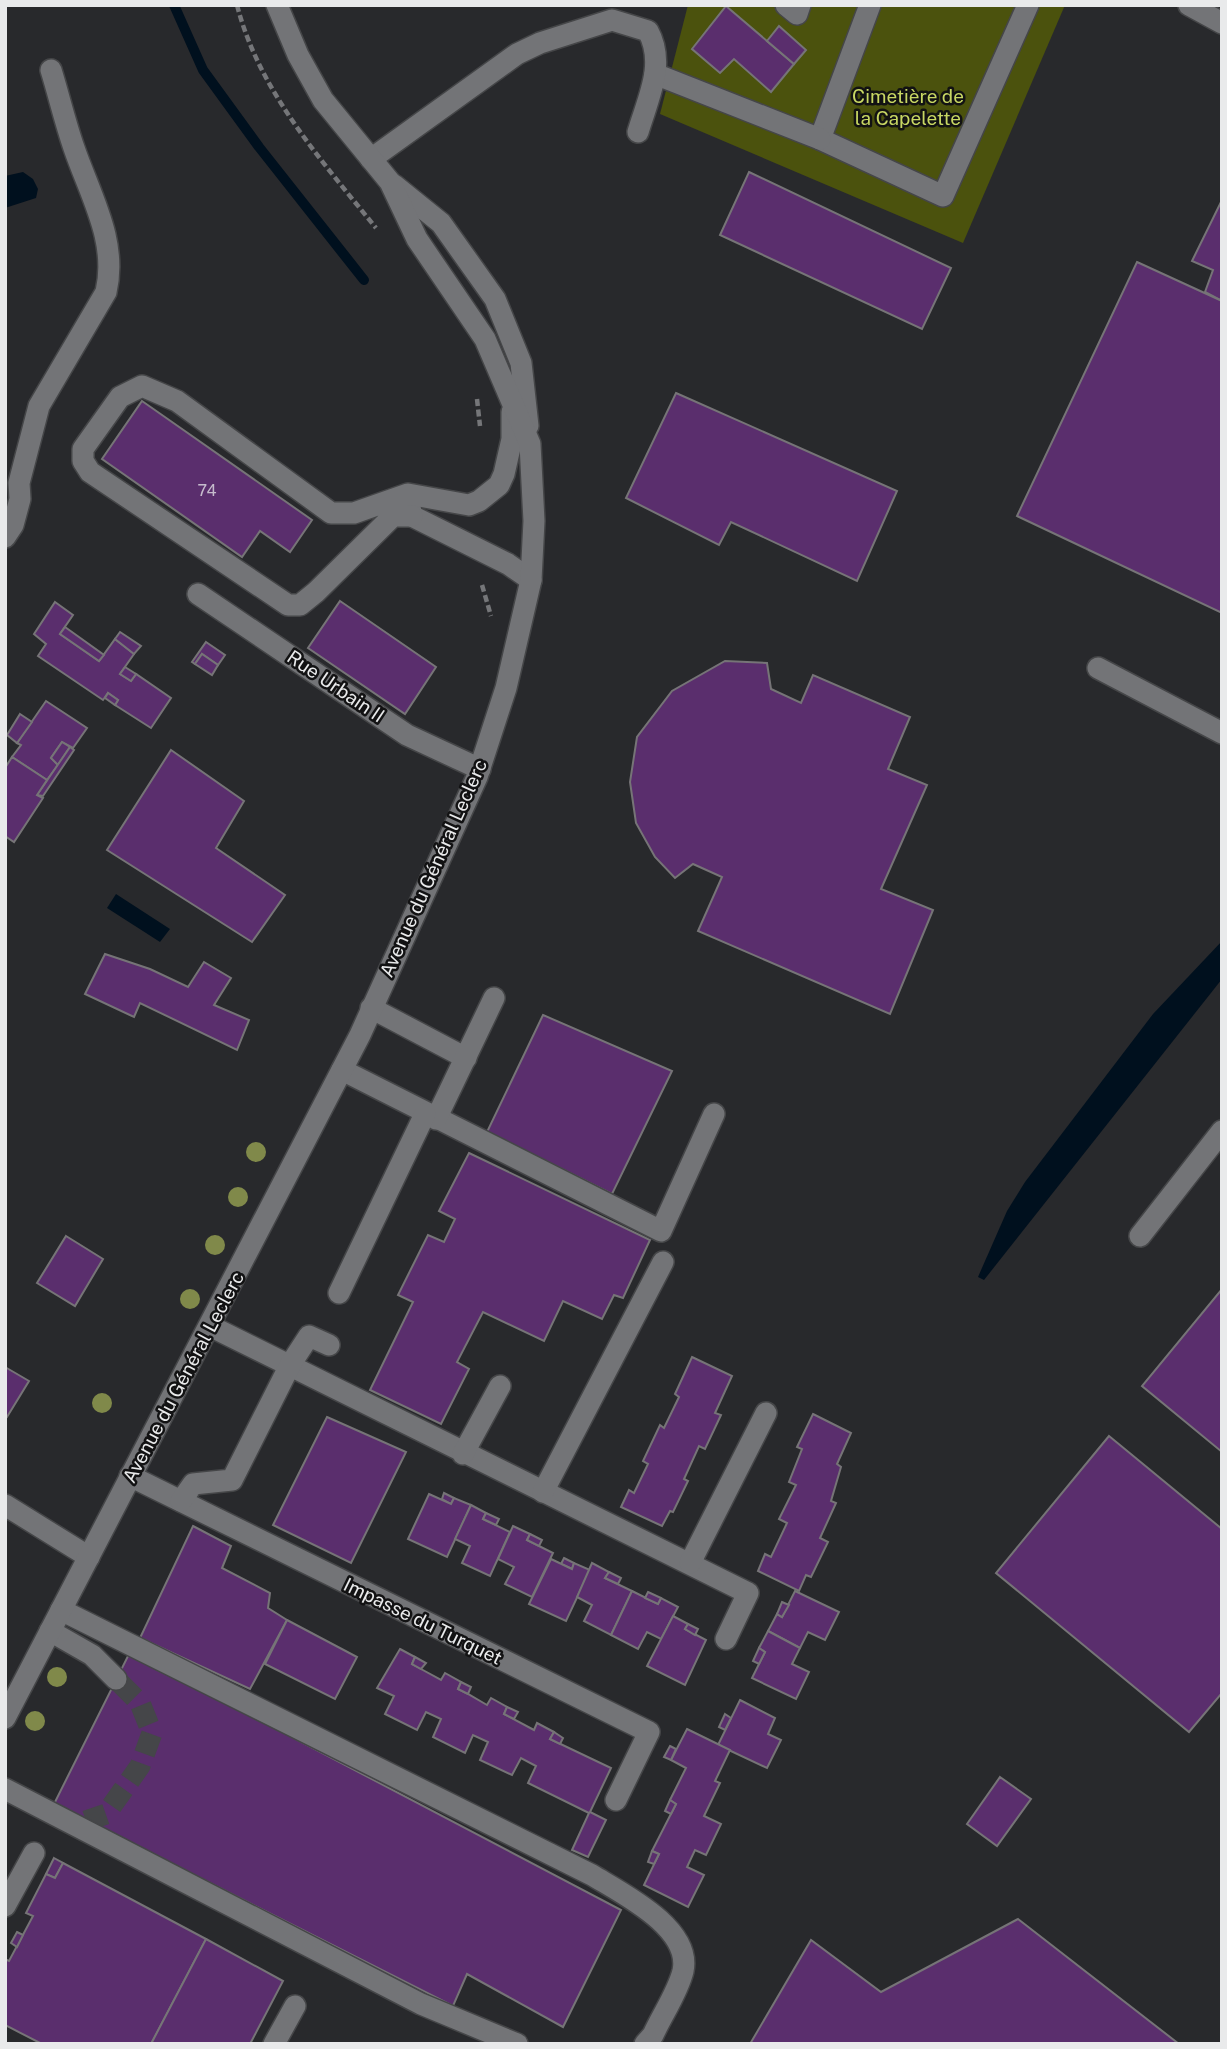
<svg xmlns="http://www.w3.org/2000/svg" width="1227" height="2049" font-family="'Public Sans',sans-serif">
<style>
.green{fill:#4b520d}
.water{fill:#00101e}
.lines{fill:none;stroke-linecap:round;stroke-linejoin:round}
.stream{stroke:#00101e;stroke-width:10}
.building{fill:#5a2e6d;stroke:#767477;stroke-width:2}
.minor-tunnel{stroke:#454649;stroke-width:21;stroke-dasharray:21 10;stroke-linecap:butt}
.minor-casing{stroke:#454648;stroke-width:24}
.path{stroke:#757679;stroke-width:4.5;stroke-dasharray:7 3.5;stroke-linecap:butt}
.minor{stroke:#737477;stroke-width:21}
.tree{fill:#80894a}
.labels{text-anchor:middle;stroke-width:5;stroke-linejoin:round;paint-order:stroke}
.number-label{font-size:16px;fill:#c5bbcc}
.park-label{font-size:19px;fill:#c8d763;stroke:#121213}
.street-label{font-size:19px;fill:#e9eaeb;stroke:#121213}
</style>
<rect width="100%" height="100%" fill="#28292c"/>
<polygon class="green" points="688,5 1065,5 963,243 660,114"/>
<g class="water">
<polygon points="23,172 33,179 38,189 36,198 5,208 5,176"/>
<polygon points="116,894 170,929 160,942 107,908"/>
<polygon points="1222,941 1222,979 984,1280 978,1277 1007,1211 1025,1182 1153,1014"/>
</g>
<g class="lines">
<polyline class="stream" points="174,5 203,70 259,147 364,280"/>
</g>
<g class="building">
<polygon points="726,6 794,64 771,92 734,59 720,73 692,49"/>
<polygon points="779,26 806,50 794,64 767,41"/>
<polygon points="749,172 951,268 922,329 720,235"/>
<polygon points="1222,200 1222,301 1205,292 1213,270 1192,261"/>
<polygon points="1137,262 1222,301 1222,613 1017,516"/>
<polygon points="676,393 897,491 857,581 731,522 719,545 626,498"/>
<polygon points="142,401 312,520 290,552 260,531 242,557 102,459"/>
<polygon points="340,601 436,667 405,714 308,648"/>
<polygon points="55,602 73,615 60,634 99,661 115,639 134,654 120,674 131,681 136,674 171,698 151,728 115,705 118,700 108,693 103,700 38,656 46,644 34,634"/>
<polygon points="65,627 104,655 99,661 60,634"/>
<polygon points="120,632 141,646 134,654 115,639"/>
<polygon points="206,642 225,655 218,665 202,654 195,664 192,662"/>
<polygon points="202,654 218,665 212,675 195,664"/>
<polygon points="725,661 767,663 771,689 801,703 813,675 910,717 888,769 927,785 881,889 933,910 890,1014 698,931 722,877 693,864 675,878 655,857 636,823 630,782 637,737 672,691"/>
<polygon points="125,667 136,674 131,681 120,674"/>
<polygon points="108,693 118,700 115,705 105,698"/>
<polygon points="46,701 87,728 73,748 62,742 51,758 58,765 47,780 12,757 21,745 17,743"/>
<polygon points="20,714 32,722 17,743 7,735"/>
<polygon points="62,742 70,747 58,765 51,758"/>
<polygon points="70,747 74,750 43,796 37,795"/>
<polygon points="171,750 244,801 216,848 285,895 252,942 107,850"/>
<polygon points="12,757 47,780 37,795 43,798 14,842 5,836 5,768"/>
<polygon points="105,954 150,969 188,987 204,962 231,978 214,1005 249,1020 237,1050 140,1003 134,1017 85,994"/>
<polygon points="543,1015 672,1071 612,1194 487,1132"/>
<polygon points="469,1153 650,1240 623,1298 614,1295 602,1319 563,1301 544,1341 483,1312 457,1362 469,1369 441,1424 370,1390 413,1302 398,1295 428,1235 444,1242 455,1219 439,1211"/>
<polygon points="66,1236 103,1259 75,1306 37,1283"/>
<polygon points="1222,1289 1222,1452 1142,1386"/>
<polygon points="692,1357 732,1376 715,1413 721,1415 705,1449 699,1446 684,1479 688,1481 673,1512 670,1511 662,1526 621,1507 629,1490 634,1493 648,1464 643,1461 660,1425 664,1428 679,1397 675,1394"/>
<polygon points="5,1367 29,1381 7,1417 5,1416"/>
<polygon points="813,1414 851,1433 837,1464 841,1467 831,1501 836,1503 820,1538 828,1542 811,1577 806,1575 799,1591 758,1571 765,1554 771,1557 787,1523 779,1519 796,1485 789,1482 802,1449 797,1447"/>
<polygon points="327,1417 406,1452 351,1563 273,1525"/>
<polygon points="1109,1436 1222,1529 1222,1693 1189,1732 996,1573"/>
<polygon points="444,1493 454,1498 451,1504 442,1499"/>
<polygon points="429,1494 451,1504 454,1498 471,1505 447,1557 408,1539"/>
<polygon points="471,1505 486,1513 483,1519 510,1532 490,1576 462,1563 470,1546 455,1539"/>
<polygon points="486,1513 499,1519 496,1525 483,1519"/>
<polygon points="193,1526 231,1546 222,1568 270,1593 268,1608 287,1620 250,1689 140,1638"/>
<polygon points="513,1526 530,1534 527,1540 553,1553 532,1597 505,1584 514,1567 498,1559"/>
<polygon points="530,1534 542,1540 539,1546 527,1540"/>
<polygon points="564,1558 574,1563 572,1569 561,1564"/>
<polygon points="551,1559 572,1569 574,1563 590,1570 566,1621 529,1604"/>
<polygon points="592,1563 609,1572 605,1578 632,1591 611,1635 584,1621 592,1605 577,1597"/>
<polygon points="609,1572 621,1578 618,1584 605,1578"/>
<polygon points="632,1591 658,1604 661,1598 678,1607 661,1639 647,1632 638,1649 611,1635"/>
<polygon points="795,1591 839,1612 825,1640 808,1632 800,1648 768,1631 777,1614 782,1617"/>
<polygon points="648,1592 661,1598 658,1604 645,1598"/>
<polygon points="782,1602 789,1605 782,1617 777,1614"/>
<polygon points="673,1616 688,1624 685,1629 706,1640 685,1685 647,1666"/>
<polygon points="287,1620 357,1657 335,1699 265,1664"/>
<polygon points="688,1624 698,1629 695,1635 685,1629"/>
<polygon points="768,1631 800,1648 792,1664 809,1672 796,1699 752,1678 765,1652 759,1648"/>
<polygon points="759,1648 765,1652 759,1664 753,1661"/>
<polygon points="400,1649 415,1657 412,1664 421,1669 441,1680 445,1673 461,1682 458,1689 468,1694 487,1705 491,1698 507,1707 504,1714 534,1730 537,1723 554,1732 550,1739 611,1768 590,1812 606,1820 588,1857 572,1850 589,1813 528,1783 536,1766 521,1758 512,1775 480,1760 488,1742 473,1735 465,1753 433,1737 441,1719 426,1712 417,1730 385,1714 394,1696 377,1688"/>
<polygon points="130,1652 621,1910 563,2027 467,1974 453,2006 54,1804"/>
<polygon points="415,1657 426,1663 421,1669 412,1664"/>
<polygon points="461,1682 471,1687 468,1694 458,1689"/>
<polygon points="740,1700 775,1718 768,1734 781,1740 767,1768 718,1745"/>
<polygon points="507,1707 518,1712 514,1719 504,1714"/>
<polygon points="725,1714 731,1718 725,1730 719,1727"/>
<polygon points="687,1729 730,1750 715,1781 720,1783 704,1816 721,1824 706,1855 695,1850 687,1867 704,1875 688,1907 644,1885 659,1854 652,1851 676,1804 670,1800 686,1768 671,1760"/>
<polygon points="554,1732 563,1738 560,1744 550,1739"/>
<polygon points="670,1746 676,1749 671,1760 664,1757"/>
<polygon points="1000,1777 1031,1799 997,1846 967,1824"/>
<polygon points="670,1800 676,1804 671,1814 665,1811"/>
<polygon points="652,1851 659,1854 654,1864 648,1862"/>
<polygon points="54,1858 63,1863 55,1878 46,1874"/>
<polygon points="63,1863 206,1939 151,2044 42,2044 5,2025 5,1959 9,1961 33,1916 26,1913 46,1874 55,1878"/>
<polygon points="1018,1919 1179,2044 750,2044 811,1940 881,1992"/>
<polygon points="17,1932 23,1935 17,1947 11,1943"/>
<polygon points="206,1939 283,1981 250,2044 151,2044"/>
</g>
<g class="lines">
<polyline class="minor-tunnel" points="86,1821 106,1814 140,1766 152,1733 140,1703 116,1679"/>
<g class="minor-casing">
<g id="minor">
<polyline points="786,5 797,14 800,5"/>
<polyline points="870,5 820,139 943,196 1028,5"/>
<polyline points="1189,5 1222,23"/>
<polyline points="655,74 820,139"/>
<path d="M371,159l146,-105 23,-11 72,-23 36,11c18,33 0,67 -10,101"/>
<polyline points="394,185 441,223 495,299 521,363 528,426"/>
<polyline points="409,503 412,516 508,564 531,580"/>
<polyline points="412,516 393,516 316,592 300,605 288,605 90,472 83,461 83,449 120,397 142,386 177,401 331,513 354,513 408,494 469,505 479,501 499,485 504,474 512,439 512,412"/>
<path d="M5,537l8,-12 7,-26 -1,-16 20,-77 67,-114c12,-51 -16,-97 -32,-144 -9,-26 -15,-52 -23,-78"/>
<polyline points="198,594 407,735 480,769"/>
<polyline points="1098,668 1222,733"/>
<polyline points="371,1008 466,1058"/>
<polyline points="342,1070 661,1231 714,1114"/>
<polyline points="436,1119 494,998"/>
<polyline points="1140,1236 1222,1131"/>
<polyline points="339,1293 425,1114"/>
<polyline points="210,1326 748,1593 726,1639"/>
<polyline points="463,1454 500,1386"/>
<polyline points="130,1476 649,1732 616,1800"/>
<polyline points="543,1492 663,1262"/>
<polyline points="181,1501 193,1484 232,1480 290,1365 309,1336 329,1345"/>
<polyline points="5,1505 89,1557"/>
<polyline points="690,1563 766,1413"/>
<path d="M61,1610l531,265c31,19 100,53 91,96 -5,21 -21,44 -30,64l-8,9"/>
<polyline points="50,1631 92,1655 116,1679"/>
<polyline points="5,1718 360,1035 477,777 506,688 531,580 534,521 530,444 485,339 417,239 390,182 323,100 298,55 277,5"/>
<polyline points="5,1789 421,2004 517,2044"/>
<polyline points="5,1906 34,1853"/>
<polyline points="274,2044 295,2006"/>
</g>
</g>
<g class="path">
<path d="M237,5c22,86 84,155 139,223"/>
<polyline points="477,399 480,426"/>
<polyline points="482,585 491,616"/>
</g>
<use href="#minor" class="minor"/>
</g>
<g class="tree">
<circle cx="256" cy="1152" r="10"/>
<circle cx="238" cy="1197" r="10"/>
<circle cx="215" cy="1245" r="10"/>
<circle cx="190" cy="1299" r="10"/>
<circle cx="102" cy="1403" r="10"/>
<circle cx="57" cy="1677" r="10"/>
<circle cx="35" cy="1721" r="10"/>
</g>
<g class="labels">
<g class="number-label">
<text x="207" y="496">74</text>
</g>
<g class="park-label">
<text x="908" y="103">Cimetière de<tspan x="908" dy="22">la Capelette</tspan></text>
</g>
<g class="street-label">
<text transform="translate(336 686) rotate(34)" y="7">Rue Urbain II</text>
<text transform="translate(433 868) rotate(-66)" y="7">Avenue du Général Leclerc</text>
<text transform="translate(183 1377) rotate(-62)" y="7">Avenue du Général Leclerc</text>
<text transform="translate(423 1621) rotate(26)" y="7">Impasse du Turquet</text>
</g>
</g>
<rect width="1227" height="2049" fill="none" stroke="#e9eaeb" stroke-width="14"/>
</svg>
